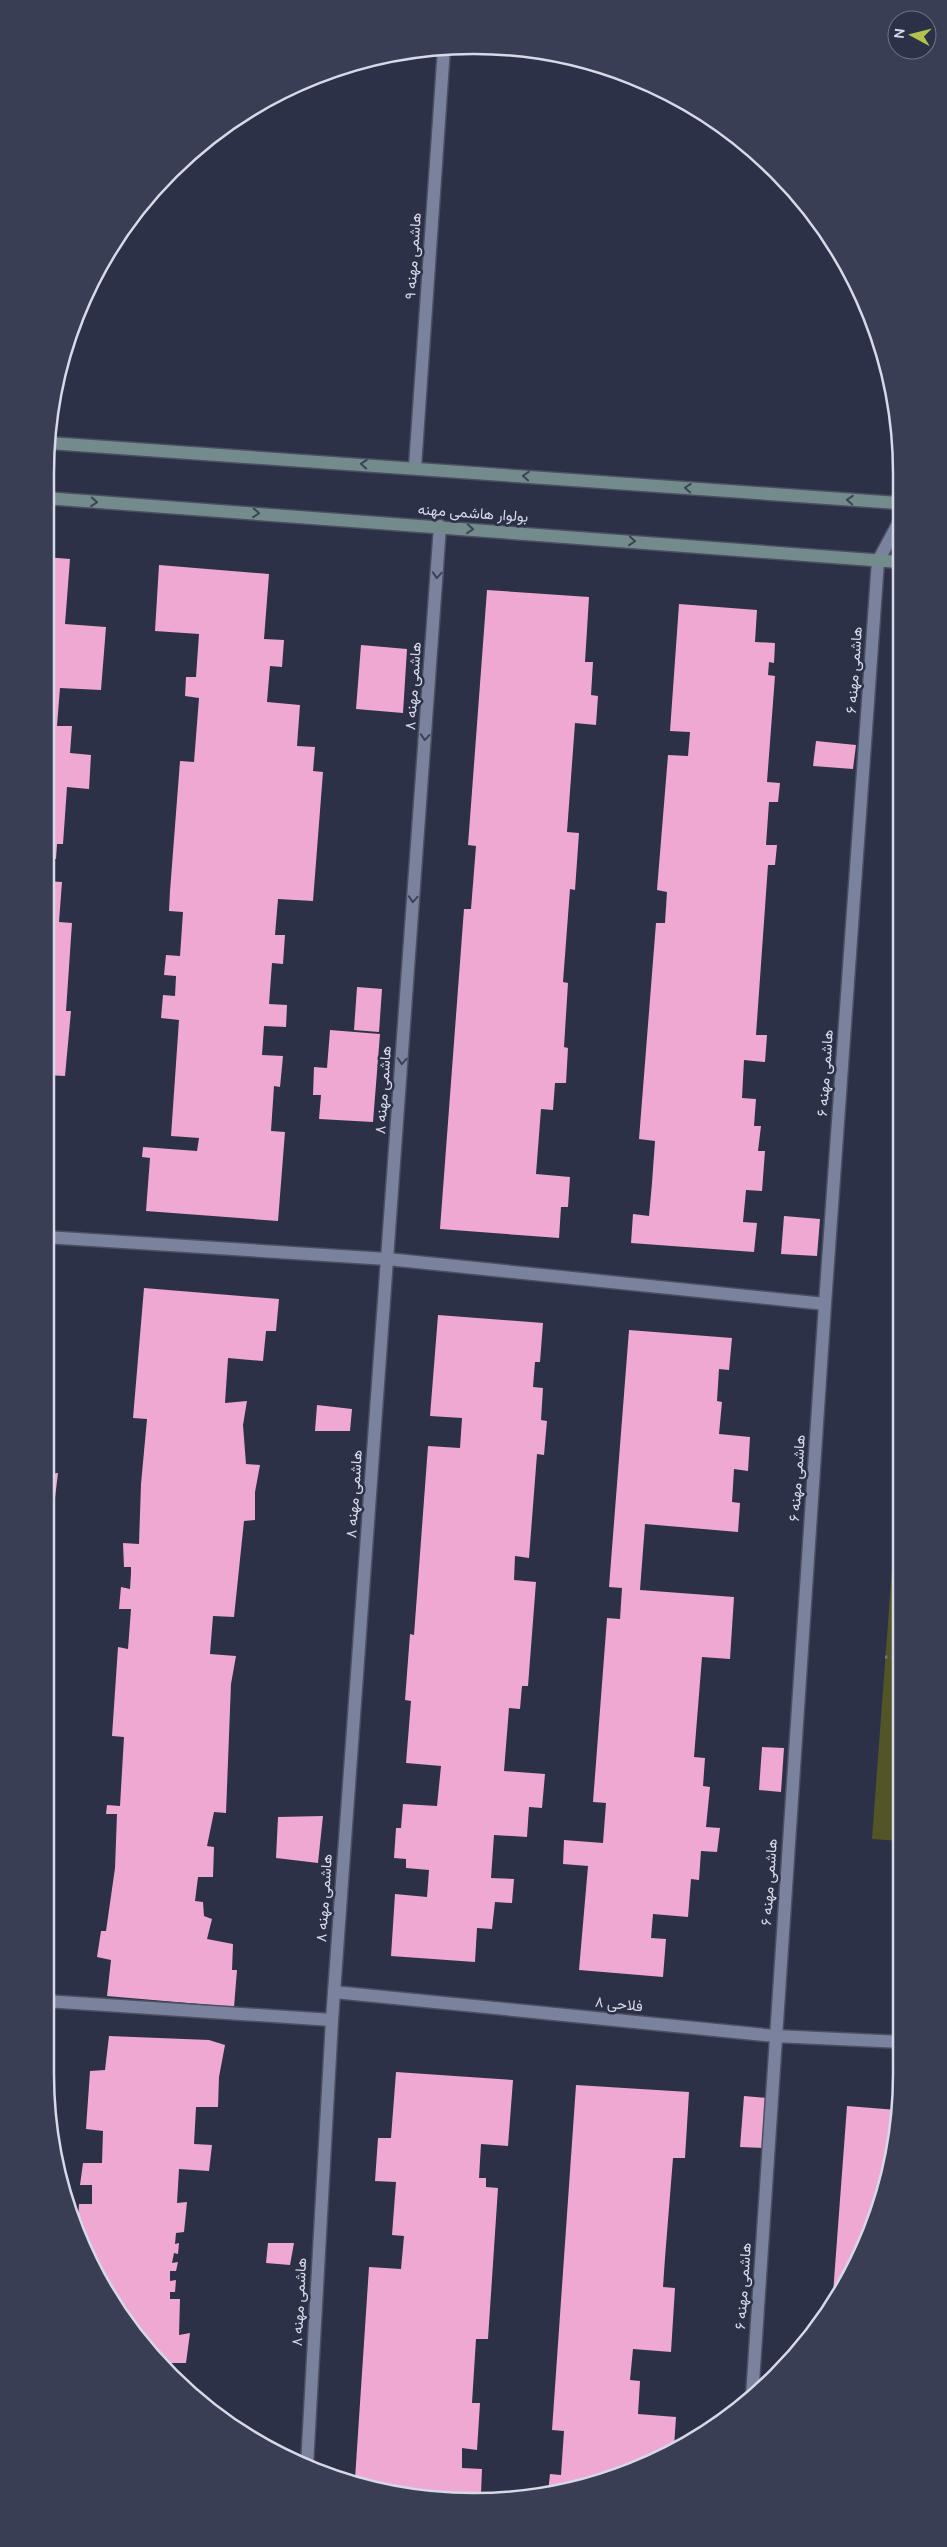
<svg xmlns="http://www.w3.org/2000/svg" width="947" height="2547" font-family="Ubuntu,Vazirmatn,sans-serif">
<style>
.green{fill:#525525}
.building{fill:#eea8d1}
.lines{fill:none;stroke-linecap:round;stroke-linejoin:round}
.street-casing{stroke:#4b4f62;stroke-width:15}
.secondary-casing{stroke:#4b4f62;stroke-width:15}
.path{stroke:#707589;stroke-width:3;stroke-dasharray:2.5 4;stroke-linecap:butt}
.street{stroke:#7b829d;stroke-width:12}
.secondary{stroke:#738c8b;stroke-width:12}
.oneway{stroke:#3a4355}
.oneway2{stroke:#3c4159}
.labels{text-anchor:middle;stroke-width:5;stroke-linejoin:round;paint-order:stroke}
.street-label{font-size:15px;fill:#d5d9e8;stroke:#2c3148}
.rim{fill:none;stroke:#d5d9e8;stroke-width:2.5}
</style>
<rect width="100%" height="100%" fill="#2c3148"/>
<polygon class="green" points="901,1447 901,1841 872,1839"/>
<g class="building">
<polygon points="45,557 70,559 65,624 106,627 101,690 60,688 57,726 72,726 70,753 91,755 89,789 67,787 63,844 57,844 56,859 45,858"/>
<polygon points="159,565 269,574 264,639 284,640 282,667 270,666 267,702 300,705 297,746 315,747 313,771 323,772 313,901 278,899 275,935 285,935 283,964 272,963 269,1004 287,1005 286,1027 264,1026 262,1055 283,1056 280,1087 274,1086 271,1131 285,1132 278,1221 146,1211 150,1158 142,1157 143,1147 197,1151 199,1138 171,1136 179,1020 161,1018 163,995 175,996 176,976 164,975 166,955 180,956 183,912 169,911 170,891 180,761 194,762 199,698 185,696 186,677 196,677 199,634 155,631"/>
<polygon points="487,590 589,597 585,662 593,662 591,695 598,696 596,725 575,723 567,832 579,833 575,890 570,889 563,982 568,983 564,1047 568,1048 566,1083 555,1083 553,1110 541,1109 536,1174 570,1177 568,1207 561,1207 559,1238 440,1229 464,909 471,909 476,846 468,845"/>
<polygon points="679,604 757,610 755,642 775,643 774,663 769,662 768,675 775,676 767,782 780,783 778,802 769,802 766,845 777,845 775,865 768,865 756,1035 767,1035 765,1062 744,1060 742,1098 756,1099 754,1126 761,1126 758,1151 765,1151 762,1191 746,1190 743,1222 757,1223 754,1252 631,1243 633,1214 649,1216 652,1183 655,1141 639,1139 656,923 665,923 667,892 657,890 668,755 688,756 690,732 670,731"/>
<polygon points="361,645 407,649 403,713 356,709"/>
<polygon points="816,741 856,745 853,769 813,766"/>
<polygon points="45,881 62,882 59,922 72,923 66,1011 71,1011 65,1076 45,1075"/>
<polygon points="357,987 382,989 379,1032 354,1030"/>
<polygon points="330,1030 380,1034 373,1122 319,1119 321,1095 313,1095 314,1067 327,1068"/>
<polygon points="45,1140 50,1140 46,1189 45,1188"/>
<polygon points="784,1216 820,1219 817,1256 781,1254"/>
<polygon points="45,1279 50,1279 50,1305 46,1332"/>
<polygon points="144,1288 279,1299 276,1331 266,1331 263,1361 228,1358 225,1403 247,1401 243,1425 246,1464 260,1465 255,1492 255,1520 244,1521 234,1617 213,1616 210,1654 236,1656 231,1684 226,1813 214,1812 207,1846 214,1847 213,1877 198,1877 195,1901 203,1902 204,1916 212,1919 207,1939 233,1944 232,1970 237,1970 234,2007 107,1996 111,1960 97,1957 101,1931 106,1931 115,1868 117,1814 106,1814 107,1805 120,1806 124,1737 112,1736 118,1647 128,1649 131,1609 119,1609 121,1587 130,1589 131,1573 131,1567 124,1567 123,1543 139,1544 141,1484 147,1419 133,1418"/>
<polygon points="438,1315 543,1323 540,1362 535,1362 533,1387 543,1388 541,1420 547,1421 544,1455 537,1454 529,1558 515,1556 514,1580 536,1582 528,1686 522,1686 520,1709 509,1708 504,1771 545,1774 542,1808 529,1807 527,1837 494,1835 491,1878 514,1879 512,1903 495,1902 492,1929 477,1928 475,1962 391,1956 395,1894 427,1897 429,1870 406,1868 406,1859 394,1858 396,1828 401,1828 403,1804 437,1806 441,1766 406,1763 411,1701 405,1700 410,1634 414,1635 428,1446 460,1448 462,1418 430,1416"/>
<polygon points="629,1330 732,1338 729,1370 719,1369 717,1401 722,1402 719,1434 750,1437 748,1471 734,1469 732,1502 740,1503 738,1532 645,1524 640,1590 734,1597 730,1659 702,1657 694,1757 705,1758 703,1786 710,1787 706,1827 720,1828 717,1852 701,1851 699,1880 691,1879 688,1917 653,1914 651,1938 666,1939 663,1977 579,1970 588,1866 563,1864 564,1840 603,1843 606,1803 593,1802 607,1618 620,1619 622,1588 609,1587"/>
<polygon points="317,1405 352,1409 350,1431 315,1431"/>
<polygon points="45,1443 55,1445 50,1474 58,1473 50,1539 45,1539"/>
<polygon points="762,1747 784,1748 781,1792 759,1790"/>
<polygon points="323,1816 318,1863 276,1858 278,1817"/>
<polygon points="109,2036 209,2040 225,2045 219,2077 218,2107 196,2107 194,2144 212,2145 209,2171 179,2169 177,2203 187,2202 184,2232 176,2233 175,2244 179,2243 178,2254 174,2253 172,2263 178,2262 176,2271 170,2271 170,2281 176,2280 175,2292 170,2292 170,2299 180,2299 179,2335 190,2333 186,2363 170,2363 169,2373 152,2356 88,2255 89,2250 86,2250 77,2237 79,2204 92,2204 92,2185 80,2185 83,2163 102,2163 103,2131 86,2129 90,2071 105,2070"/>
<polygon points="396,2072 513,2080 508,2146 481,2144 479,2178 486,2178 486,2187 498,2188 488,2339 476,2339 472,2403 480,2403 477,2450 462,2448 462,2468 482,2469 481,2494 458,2493 457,2500 418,2498 355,2479 369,2267 401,2269 404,2236 392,2235 396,2182 375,2181 378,2138 391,2138"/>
<polygon points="576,2085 689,2092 685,2158 673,2158 665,2258 663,2287 675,2288 671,2352 633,2349 630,2380 640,2381 638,2414 676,2417 674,2447 584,2487 548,2493 550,2474 561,2475 564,2431 552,2430"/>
<polygon points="744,2096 768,2098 764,2148 740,2147"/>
<polygon points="847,2106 897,2110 887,2184 832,2307"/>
<polygon points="268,2243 294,2243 290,2265 266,2263"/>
</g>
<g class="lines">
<g class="street-casing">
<g id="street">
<polyline points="415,467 444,48"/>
<polyline points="45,1237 387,1259 825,1304"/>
<polyline points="334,1992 775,2036 902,2042"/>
<polyline points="45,2001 332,2020"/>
<polyline points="752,2397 825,1304 878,561 899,522"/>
<polyline points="307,2465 332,2020 440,526"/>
</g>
</g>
<g class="secondary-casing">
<g id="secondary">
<polyline points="49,443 898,503"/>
<polyline points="45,498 899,562"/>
</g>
</g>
<polyline class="path" points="885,1657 901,1657"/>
<use href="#street" class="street"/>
<use href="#secondary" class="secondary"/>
</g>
<defs><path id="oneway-chevron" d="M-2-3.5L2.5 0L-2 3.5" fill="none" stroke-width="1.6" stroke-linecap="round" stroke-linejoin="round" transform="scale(1.25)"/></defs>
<g class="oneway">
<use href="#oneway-chevron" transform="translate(364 464) rotate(-176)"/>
<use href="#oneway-chevron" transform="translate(526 476) rotate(-176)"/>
<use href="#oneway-chevron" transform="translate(688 488) rotate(-176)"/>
<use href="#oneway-chevron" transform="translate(850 500) rotate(-176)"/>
<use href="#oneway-chevron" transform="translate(94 502) rotate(4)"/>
<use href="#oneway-chevron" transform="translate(256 513) rotate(4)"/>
<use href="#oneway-chevron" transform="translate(470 529) rotate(5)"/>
<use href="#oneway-chevron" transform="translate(632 541) rotate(5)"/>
</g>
<g class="oneway2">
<use href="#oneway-chevron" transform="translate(437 575) rotate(94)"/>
<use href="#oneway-chevron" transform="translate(425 737) rotate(94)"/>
<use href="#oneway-chevron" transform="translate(413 899) rotate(94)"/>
<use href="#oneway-chevron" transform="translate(402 1061) rotate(94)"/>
</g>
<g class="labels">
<g class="street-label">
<text transform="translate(413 256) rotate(-86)" y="5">هاشمی مهنه ۹</text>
<text transform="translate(473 513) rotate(4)" y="5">بولوار هاشمی مهنه</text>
<text transform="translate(854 670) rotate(-86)" y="5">هاشمی مهنه ۶</text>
<text transform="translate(413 686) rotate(-86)" y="5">هاشمی مهنه ۸</text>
<text transform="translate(825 1073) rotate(-86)" y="5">هاشمی مهنه ۶</text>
<text transform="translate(383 1090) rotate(-86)" y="5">هاشمی مهنه ۸</text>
<text transform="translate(797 1478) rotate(-86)" y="5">هاشمی مهنه ۶</text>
<text transform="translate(354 1494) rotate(-86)" y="5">هاشمی مهنه ۸</text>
<text transform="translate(769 1882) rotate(-86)" y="5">هاشمی مهنه ۶</text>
<text transform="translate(324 1898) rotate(-86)" y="5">هاشمی مهنه ۸</text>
<text transform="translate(619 2004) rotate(6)" y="5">فلاحی ۸</text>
<text transform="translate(743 2286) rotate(-86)" y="5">هاشمی مهنه ۶</text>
<text transform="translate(299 2302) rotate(-87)" y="5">هاشمی مهنه ۸</text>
</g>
</g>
<path d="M0 0H947V2547H0ZM473 54H474A419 419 0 0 1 893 473V2074A419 419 0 0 1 474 2493H473A419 419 0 0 1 54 2074V473A419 419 0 0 1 473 54Z" fill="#3a3e55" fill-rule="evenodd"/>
<path class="rim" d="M473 54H474A419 419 0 0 1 893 473V2074A419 419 0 0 1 474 2493H473A419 419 0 0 1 54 2074V473A419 419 0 0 1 473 54Z"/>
<g transform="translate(912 35) rotate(277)"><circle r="24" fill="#2c3148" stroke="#707488"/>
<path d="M0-4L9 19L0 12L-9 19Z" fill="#b3c24b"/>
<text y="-8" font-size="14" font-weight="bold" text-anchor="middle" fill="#d5d9e8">N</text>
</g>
</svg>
